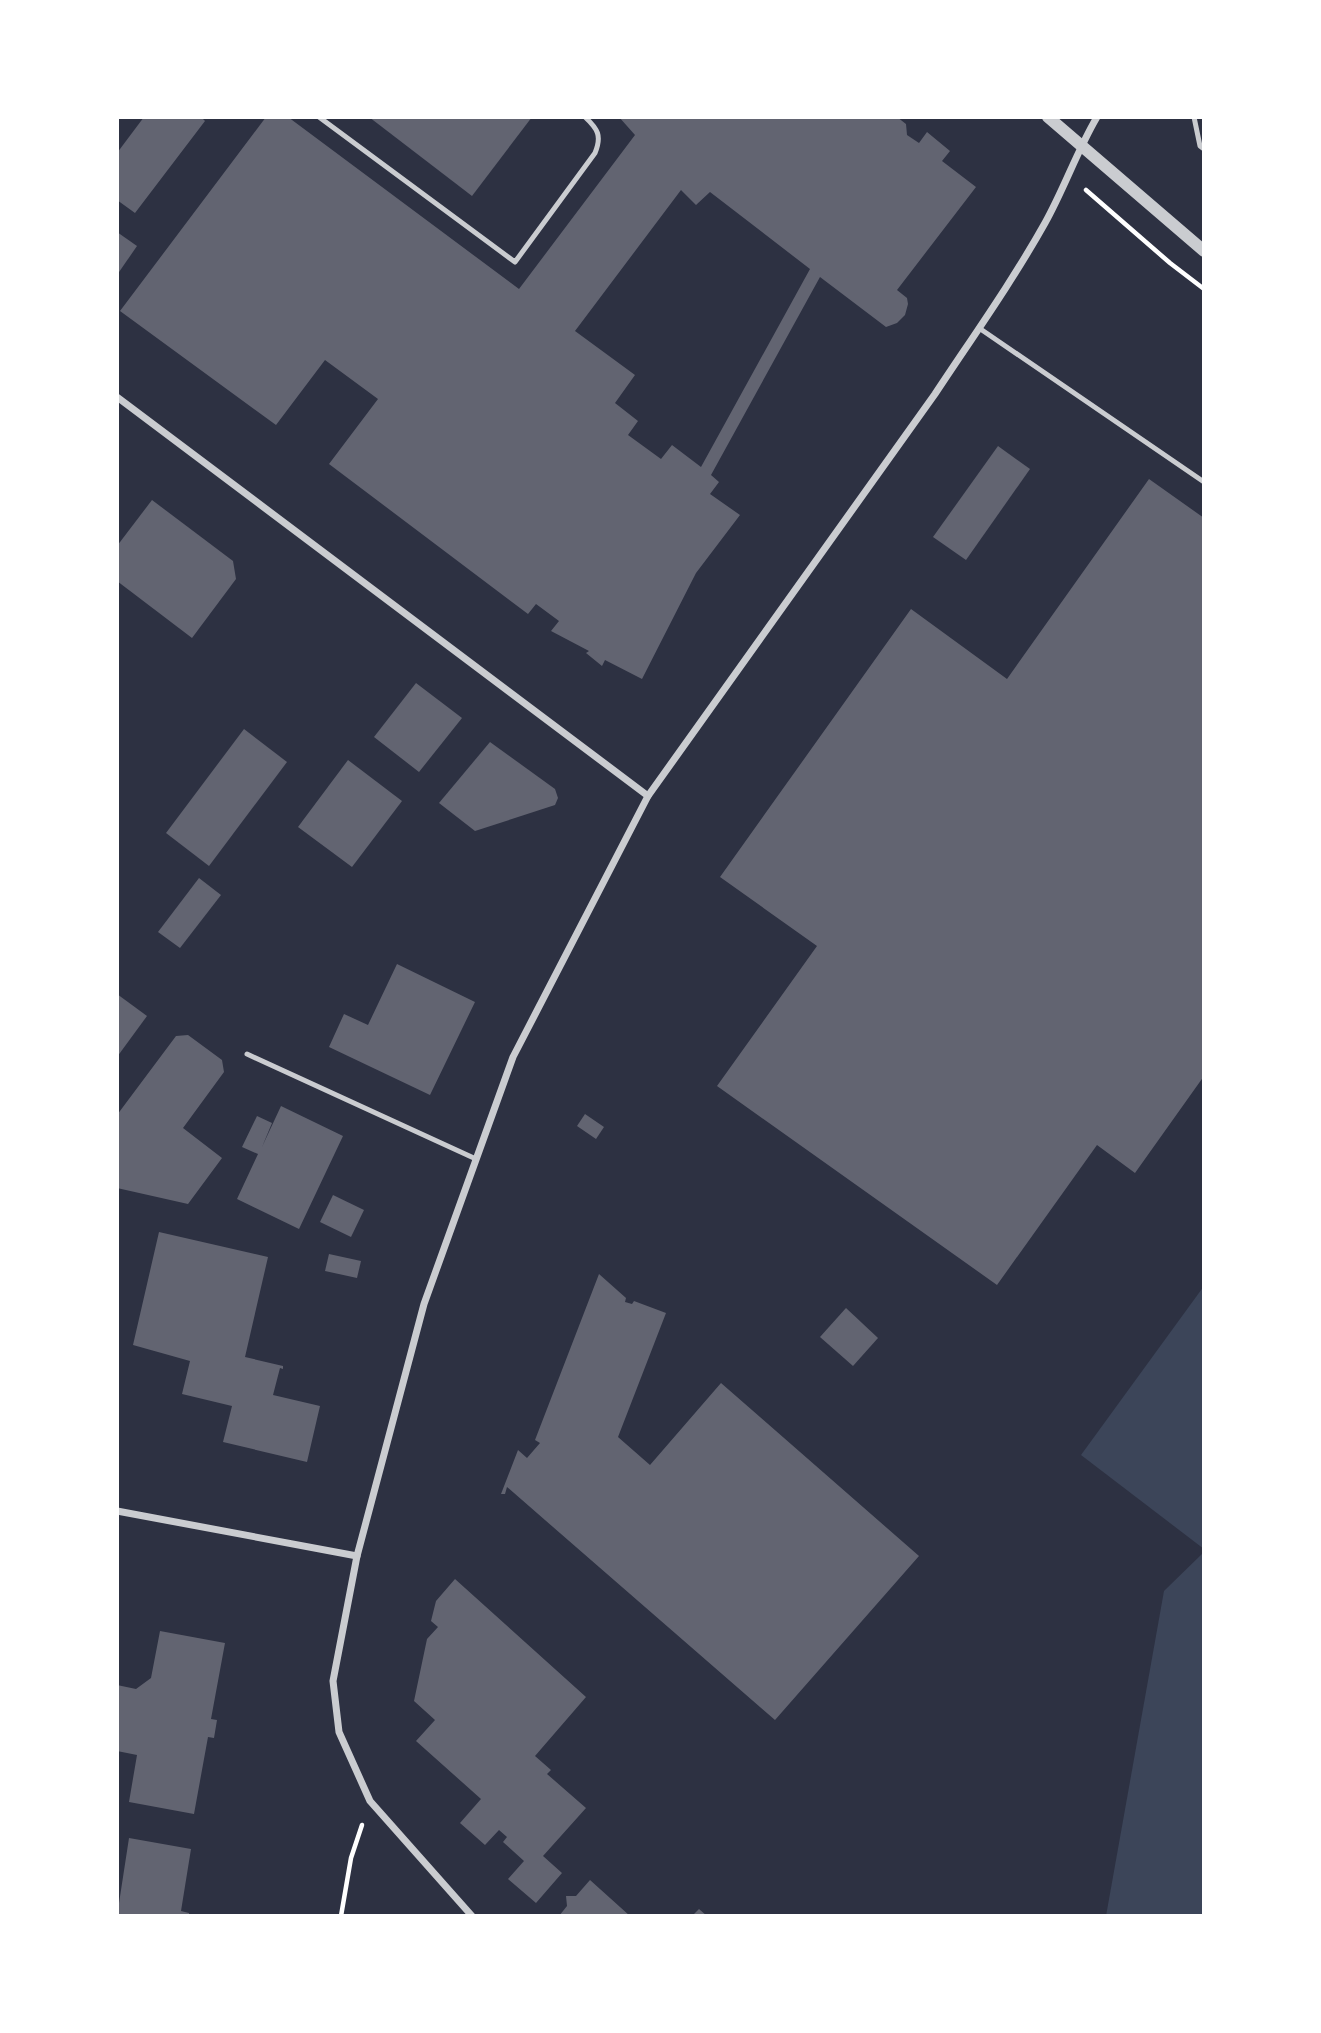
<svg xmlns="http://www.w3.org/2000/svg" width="1321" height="2033" font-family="'PT Serif',serif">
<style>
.green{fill:#3c4559}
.building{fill:#626471;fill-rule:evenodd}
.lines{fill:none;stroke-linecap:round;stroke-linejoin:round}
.path{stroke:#fff;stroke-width:4.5}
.service{stroke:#caccd0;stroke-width:5}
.minor{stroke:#caccd0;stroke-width:7}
.tertiary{stroke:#caccd0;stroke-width:12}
</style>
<rect width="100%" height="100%" fill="#2d3142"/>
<g class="green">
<polygon points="1204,1286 1204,1549 1081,1455"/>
<polygon points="1204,1552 1204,1916 1106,1916 1164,1591"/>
</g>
<g class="building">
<polygon points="144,117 201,117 205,121 135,213 117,200 117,176 119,174 117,172 117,153"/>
<path d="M266,117h22l231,172 116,-154 -16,-18h278l9,7 1,11 12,8 8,-11 23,19 -8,10 34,26 -79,103 10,8 1,6 -3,11 -8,8 -11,4 -66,-50 -109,198 8,7 -9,12 30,21 -44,58 -54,106 -37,-19 -3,6 -16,-13 3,-2 -38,-20 8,-10 -23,-17 -8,10 -199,-150 49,-65 -53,-39 -49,65 -156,-114zM681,190l15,15 14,-13 100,77 -109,198 -29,-22 -11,14 -33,-24 10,-14 -23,-18 20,-28 -60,-44z"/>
<polygon points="369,117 532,117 472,196"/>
<polygon points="117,232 137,246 117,275"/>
<polygon points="998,446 1030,469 966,560 933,537"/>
<polygon points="1149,479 1204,518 1204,1076 1135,1173 1097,1145 997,1285 717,1086 817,946 720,877 911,609 1007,679"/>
<polygon points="152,500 233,561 236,579 192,638 117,581 117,546"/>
<polygon points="416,683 462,718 419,772 374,737"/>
<polygon points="244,729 287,762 209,866 166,833"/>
<polygon points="490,742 555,789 558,798 555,805 475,831 439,803"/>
<polygon points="348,760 402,801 352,867 298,827"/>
<polygon points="199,878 221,895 180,948 158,932"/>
<polygon points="397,964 475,1002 430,1095 329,1047 344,1014 368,1025"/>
<polygon points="117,994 147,1016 117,1057"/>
<polygon points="188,1035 222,1060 224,1072 183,1128 222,1158 188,1204 117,1188 117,1115 176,1036"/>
<polygon points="281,1106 343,1136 299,1229 237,1199 258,1154 242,1147 257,1116 272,1123 262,1147"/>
<polygon points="585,1114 604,1127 596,1139 577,1126"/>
<polygon points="333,1195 364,1210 351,1237 320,1222"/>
<polygon points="159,1232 268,1257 245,1357 283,1366 283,1369 280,1368 273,1395 320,1406 307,1462 223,1442 232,1406 182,1394 190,1361 133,1345"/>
<polygon points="329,1254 361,1261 357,1278 325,1271"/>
<polygon points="599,1274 626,1298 625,1302 632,1304 634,1301 666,1313 618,1437 650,1465 721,1383 919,1556 775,1720 507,1487 505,1494 501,1494 518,1450 527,1458 540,1443 535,1440"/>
<polygon points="846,1308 878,1338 853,1366 820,1337"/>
<polygon points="455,1579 586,1697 535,1756 551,1770 547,1774 586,1808 543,1856 562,1873 536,1903 508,1879 524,1861 503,1842 507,1837 499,1830 485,1845 460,1823 481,1799 416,1741 435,1720 414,1701 427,1639 438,1627 431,1621 436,1601"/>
<polygon points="160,1631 225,1643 211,1719 217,1720 214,1738 208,1737 194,1814 129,1802 137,1755 117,1751 117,1685 136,1689 151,1678"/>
<polygon points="129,1838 191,1849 181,1911 189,1913 189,1916 117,1916"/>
<polygon points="590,1880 630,1916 559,1916 567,1906 566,1896 576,1896"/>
<polygon points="699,1909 707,1916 692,1916"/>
</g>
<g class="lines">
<g class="path">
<polyline points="1086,190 1170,263 1204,289"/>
<polyline points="341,1916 351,1858 362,1825"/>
</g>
<g class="service">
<path d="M319,117l196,145 80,-109c7,-17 3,-24 -10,-36"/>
<polyline points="1194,117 1200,146 1204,149"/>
<polyline points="979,328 1204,482"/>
<polyline points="247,1054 476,1159"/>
</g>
<g class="minor">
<polyline points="117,397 648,796"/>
<polyline points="117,1511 357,1556"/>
<path d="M472,1916l-102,-115 -31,-69 -6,-51 24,-125 67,-252 89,-247 135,-261 287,-402c37,-56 77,-112 110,-171 19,-34 32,-72 52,-106"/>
</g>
<polyline class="tertiary" points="1048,117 1204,251"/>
</g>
<rect width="1321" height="2033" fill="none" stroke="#ffffff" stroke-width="238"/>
</svg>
